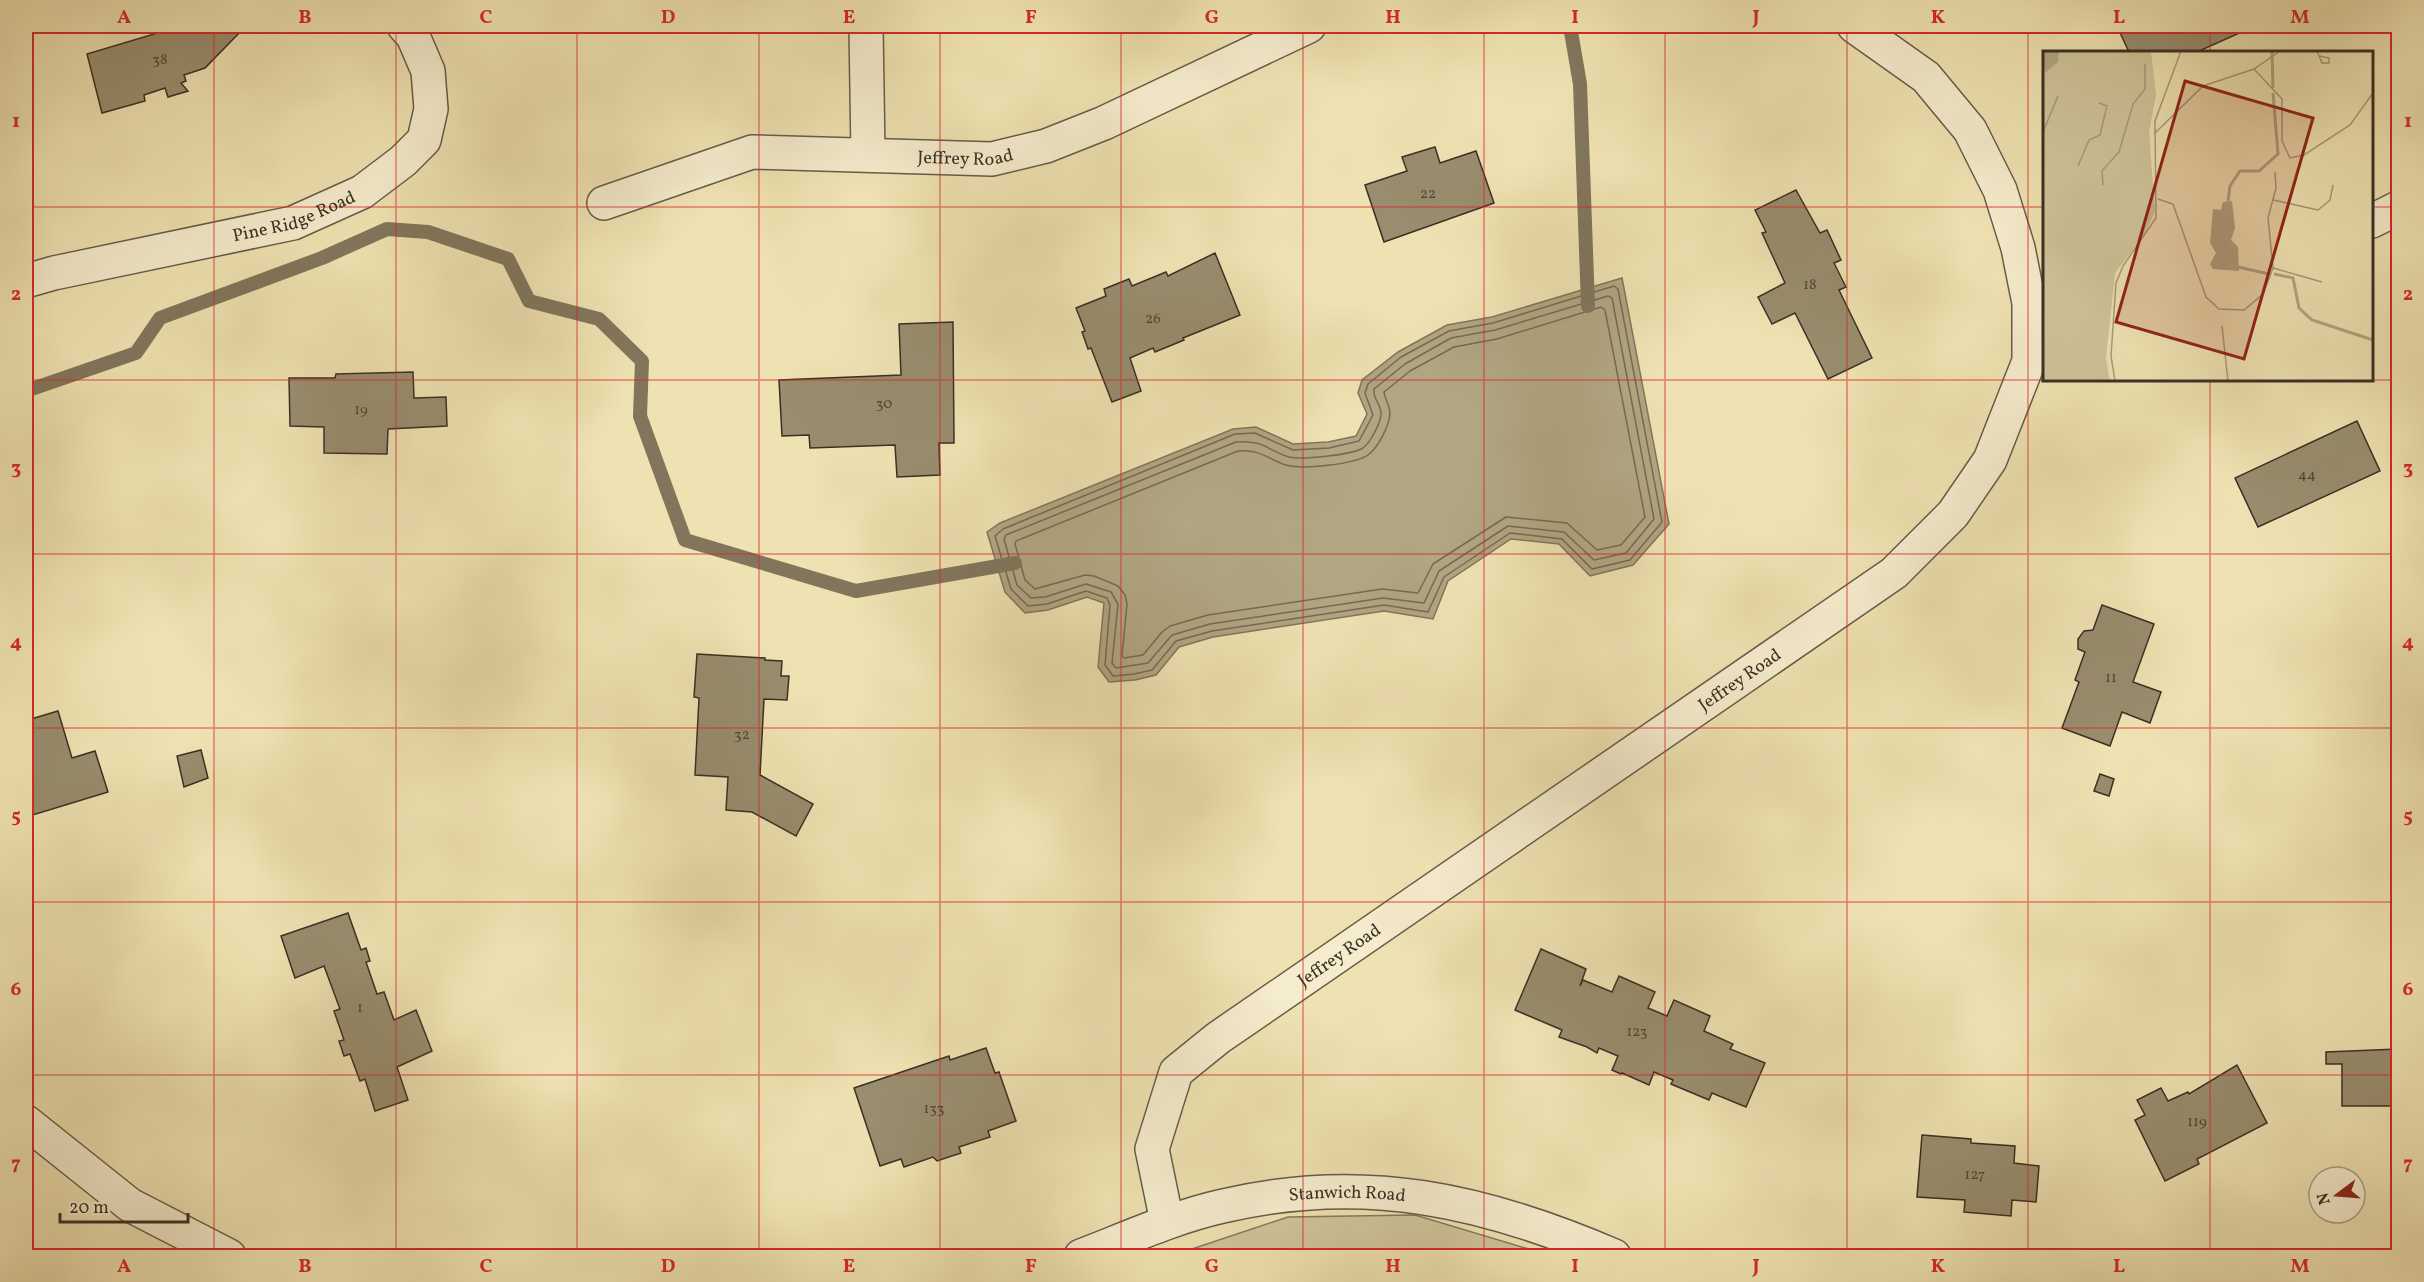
<svg xmlns="http://www.w3.org/2000/svg" width="2424" height="1282" font-family="Vollkorn,serif">
<style>
.green{fill:#d0c49a;stroke:#847a5f;stroke-width:1.5}
.water{fill:#b1a582;stroke:#81765c;stroke-width:1.5}
.lines{fill:none;stroke-linecap:round;stroke-linejoin:round}
.shore{stroke:#756a53;stroke-width:1.5}
.stream{stroke:#81765c;stroke-width:14}
.building{fill:#988d6e;stroke:#393024;stroke-width:1.5}
.minor-casing{stroke:#665c48;stroke-width:36}
.minor{stroke:#f5eccd;stroke-width:33}
.grid{fill:none;stroke:#d62828;stroke-width:1.5;stroke-opacity:0.55}
.labels{text-anchor:middle;stroke-width:4.5;stroke-linejoin:round;paint-order:stroke}
.number-label{font-size:15px;fill:#514736}
.street-label{font-size:18px;fill:#393024;stroke:#f5eccd}
.inset-river{fill:none;stroke:#b1a582;stroke-width:3}
.inset-road{fill:none;stroke:#a69b79;stroke-width:1.5}
.view{fill:#8f2418;fill-opacity:0.15;stroke:#8f2418;stroke-width:3}
.inset-edge{fill:none;stroke:#393024;stroke-width:3}
.neatline{fill:none;stroke:#d62828;stroke-width:2}
.grid-label{font-size:20px;text-anchor:middle;font-weight:bold;fill:#d62828}
</style>
<rect width="100%" height="100%" fill="#efe2b2"/>
<filter id="stains"><feTurbulence type="fractalNoise" baseFrequency=".00333" numOctaves="4"/><feColorMatrix values="0 0 0 0 .2 0 0 0 0 .09 0 0 0 0 .02 0 0 0 .5 -.17"/></filter>
<radialGradient id="worn" r=".72"><stop offset=".6" stop-color="#630" stop-opacity="0"/><stop offset="1" stop-color="#630" stop-opacity=".3"/></radialGradient>
<polygon class="green" points="1415,1215 1552,1256 1171,1256 1288,1217"/>
<polygon class="water" points="1622,278 1669,524 1633,565 1590,576 1559,544 1511,539 1448,581 1433,619 1384,611 1213,637 1179,647 1156,675 1135,680 1109,682 1098,667 1104,603 1087,597 1048,610 1025,613 1005,592 987,532 1000,523 1233,429 1256,427 1293,444 1328,442 1356,436 1367,414 1358,393 1362,380 1398,352 1447,325 1492,317"/>
<g class="lines">
<g class="shore">
<polygon points="1614,286 1618,289 1662,522 1630,560 1592,569 1562,539 1510,533 1444,577 1428,612 1384,605 1212,631 1176,641 1152,670 1134,674 1113,676 1105,665 1110,605 1107,598 1086,591 1047,604 1028,606 1011,589 995,536 1003,529 1235,434 1255,433 1293,450 1329,448 1359,441 1373,415 1365,393 1368,384 1401,357 1449,331 1493,323"/>
<path d="M1608,296l4,2 42,221 -28,34 -32,7 -30,-28 -56,-6 -69,45 -15,32 -41,-5 -173,26 -38,11 -24,28 -32,5 -4,-5 6,-59 -7,-12 -25,-8 -41,13 -14,1 -14,-13 -13,-46 2,-4 230,-93c29,-2 30,8 53,15 13,3 62,-2 74,-9 7,-5 17,-24 18,-33 1,-10 -9,-17 -7,-26l31,-25 46,-26 44,-8z"/>
<path d="M1601,307l4,3 40,207 -24,28 -24,5 -30,-27 -61,-6 -73,47 -15,29 -36,-4 -174,26 -38,11 -8,6 -19,23 -19,3 -2,-2 5,-52 -2,-9 -7,-9 -24,-10 -9,-1 -50,14 -10,-9 -10,-36 1,-3 222,-90c23,-2 29,8 48,14 16,5 69,-1 82,-10 10,-7 21,-29 22,-41 0,-8 -5,-14 -6,-22l26,-21 44,-24 43,-8z"/>
</g>
<g class="stream">
<polyline points="1570,26 1580,84 1588,306"/>
<polyline points="26,391 136,353 160,318 322,258 387,229 428,232 508,259 529,301 599,319 642,361 640,416 685,540 856,591 1015,563"/>
</g>
</g>
<g class="building">
<polygon points="181,26 238,26 242,30 205,68 184,75 186,81 181,83 188,91 168,97 165,88 144,95 145,101 102,113 87,54"/>
<polygon points="2117,26 2255,26 2199,51 2200,52 2129,52"/>
<polygon points="1435,147 1440,163 1476,151 1494,203 1384,242 1365,185 1407,171 1402,157"/>
<polygon points="1796,190 1820,233 1827,230 1841,260 1834,263 1846,287 1839,290 1872,358 1828,379 1795,313 1772,324 1758,297 1785,283 1762,233 1766,232 1755,210"/>
<polygon points="1215,253 1240,315 1183,338 1184,340 1155,352 1153,348 1130,358 1141,391 1112,402 1091,348 1088,349 1082,332 1085,331 1076,308 1106,296 1104,289 1129,279 1132,286 1166,272 1168,276"/>
<polygon points="953,322 954,443 939,443 940,475 897,477 895,445 810,448 809,435 782,436 779,380 901,375 899,324"/>
<polygon points="413,372 414,398 446,397 447,426 388,429 387,454 324,453 324,427 290,426 289,378 335,378 336,374"/>
<polygon points="2357,421 2380,471 2258,527 2235,478"/>
<polygon points="2102,605 2154,624 2133,682 2161,692 2150,723 2122,712 2110,746 2062,728 2079,682 2075,680 2085,652 2078,649 2078,639 2084,631 2093,630"/>
<polygon points="697,654 765,658 765,660 782,661 781,676 789,676 787,700 764,699 760,775 813,804 796,836 752,812 726,810 728,777 695,775 699,698 694,697"/>
<polygon points="26,700 31,719 58,711 72,758 95,751 108,792 26,817"/>
<polygon points="201,750 208,778 184,787 177,756"/>
<polygon points="2100,774 2114,779 2109,796 2094,791"/>
<polygon points="348,913 361,950 366,948 370,961 366,962 377,994 384,992 394,1020 416,1010 432,1051 397,1067 408,1100 375,1111 365,1079 360,1081 350,1054 344,1056 339,1041 344,1040 334,1011 340,1009 324,966 295,978 281,936"/>
<polygon points="1541,949 1586,969 1580,986 1583,980 1612,992 1619,976 1655,992 1648,1008 1667,1016 1674,1000 1710,1016 1704,1031 1733,1044 1730,1049 1765,1063 1746,1107 1712,1093 1709,1100 1671,1084 1673,1080 1654,1072 1649,1085 1622,1073 1621,1074 1612,1070 1618,1056 1599,1048 1597,1053 1587,1047 1559,1037 1562,1030 1515,1010"/>
<polygon points="986,1048 995,1073 999,1072 1016,1121 988,1131 990,1137 959,1147 961,1153 937,1161 933,1157 904,1167 901,1159 880,1166 854,1088 949,1056 950,1060"/>
<polygon points="2398,1049 2398,1106 2342,1106 2342,1064 2326,1064 2326,1052"/>
<polygon points="2237,1065 2267,1123 2197,1159 2199,1164 2165,1181 2135,1120 2145,1115 2137,1100 2161,1088 2168,1101 2188,1092 2189,1094"/>
<polygon points="1922,1135 1971,1139 1971,1143 2015,1146 2014,1163 2039,1166 2036,1202 2012,1200 2011,1216 1964,1212 1965,1200 1917,1197"/>
</g>
<g class="lines">
<g class="minor-casing">
<g id="minor">
<polyline points="866,26 868,155"/>
<path id="s1" d="M604,203l148,-51 240,7 54,-13 58,-23 205,-97"/>
<polyline points="2372,221 2398,208"/>
<path id="s2" d="M26,281l28,-8 239,-50 69,-31 41,-31 21,-21 7,-31 -3,-38 -15,-35 -9,-10"/>
<polyline points="26,1122 130,1205 229,1256"/>
<path id="s3" d="M1167,1222l-15,-73 24,-77 42,-34 676,-465 59,-59 37,-54 39,-99v-58l-11,-55 -18,-58 -30,-60 -44,-53 -72,-51"/>
<path id="s4" d="M1081,1256c47,-18 93,-39 142,-50 141,-33 261,-6 391,50"/>
</g>
</g>
<use href="#minor" class="minor"/>
</g>
<path class="grid" d="M214,26v1230M396,26v1230M577,26v1230M759,26v1230M940,26v1230M1121,26v1230M1303,26v1230M1484,26v1230M1665,26v1230M1847,26v1230M2028,26v1230M2210,26v26M26,207h2018M2372,207h26M26,380h2372M2210,380v876M26,554h2372M26,728h2372M26,902h2372M26,1075h2372"/>
<g class="labels">
<g class="number-label">
<text x="160" y="64">38</text>
<text x="1428" y="198">22</text>
<text x="1810" y="289">18</text>
<text x="1153" y="323">26</text>
<text x="884" y="408">30</text>
<text x="361" y="414">19</text>
<text x="2307" y="479">44</text>
<text x="2111" y="682">11</text>
<text x="742" y="739">32</text>
<text x="360" y="1012">1</text>
<text x="1637" y="1036">123</text>
<text x="934" y="1113">133</text>
<text x="2197" y="1126">119</text>
<text x="1975" y="1179">127</text>
</g>
<g class="street-label">
<text dy="6" stroke="none"><textPath href="#s1" startOffset="370">Jeffrey Road</textPath></text>
<text dy="6" stroke="none"><textPath href="#s2" startOffset="276">Pine Ridge Road</textPath></text>
<text dy="6" stroke="none"><textPath href="#s3" startOffset="842">Jeffrey Road</textPath></text>
<text dy="6" stroke="none"><textPath href="#s3" startOffset="356">Jeffrey Road</textPath></text>
<text dy="6" stroke="none"><textPath href="#s4" startOffset="276">Stanwich Road</textPath></text>
</g>
</g>
<g transform="translate(2043 51)">
<rect width="330" height="330" fill="#efe2b2"/>
<path d="M0,0h108l5,44 -7,37 6,79 -11,24 -29,38 -9,86 4,22h-67z" fill="#d0c49a"/>
<path d="M0,0h16l-1,11 -13,11zM189,150l3,27 -4,12 7,7 1,24 -26,-2 -3,-5 6,-11 -6,-10 3,-34 8,1 2,-8z" fill="#b1a582"/>
<path class="inset-river" d="M229,0l1,37M185,150l2,-15 10,-15h19l19,-17 -5,-61M195,216l31,7M231,223l19,4 6,30 13,12 61,20"/>
<path class="inset-road" d="M274,0l5,12h7v-5l-9,-2M211,18l28,30v42l8,17 14,-3 46,-30 23,-32M0,81l15,-36M111,83l49,-48 51,-17 26,-18M35,115l11,-26 11,-5 7,-29 -8,-3M60,134l-1,-14 17,-19 14,-48 12,-15v-25M115,148l15,5 33,93 13,12 25,1 19,-16 10,-26 -5,-50 8,-30 -1,-16M230,149l45,10 12,-10 3,-15M230,217l49,14M179,275l6,55M72,330l-4,-25 5,-73 7,-17 33,-48 -1,-97 26,-70"/>
<path class="view" d="M142,30l128,37 -69,241 -128,-37z"/>
<rect width="330" height="330" class="inset-edge"/>
</g>
<rect width="2424" height="1282" fill="none" stroke="#efe2b2" stroke-width="66"/>
<g transform="translate(2337 1195) rotate(254)"><circle r="28" fill="#f5eccd" stroke="#aaa189" stroke-width="1.5"/>
<path d="M0-4.5L10 22L0 15L-10 22Z" fill="#8f2418"/>
<text y="-9" font-size="16" font-weight="bold" text-anchor="middle" fill="#393024">N</text>
</g>
<path d="M60 1213v9h128v-9" fill="none" stroke="#393024" stroke-width="3"/>
<text x="69" y="1213" font-size="18" fill="#393024" stroke="#f5eccd" stroke-width="4.5" paint-order="stroke">20 m</text>
<rect x="33" y="33" width="2358" height="1216" class="neatline"/>
<g class="grid-label">
<text x="124" y="23">A</text>
<text x="305" y="23">B</text>
<text x="486" y="23">C</text>
<text x="668" y="23">D</text>
<text x="849" y="23">E</text>
<text x="1031" y="23">F</text>
<text x="1212" y="23">G</text>
<text x="1393" y="23">H</text>
<text x="1575" y="23">I</text>
<text x="1756" y="23">J</text>
<text x="1938" y="23">K</text>
<text x="2119" y="23">L</text>
<text x="2300" y="23">M</text>
<text x="16" y="127">1</text>
<text x="2408" y="127">1</text>
<text x="16" y="300">2</text>
<text x="2408" y="300">2</text>
<text x="16" y="474">3</text>
<text x="2408" y="474">3</text>
<text x="16" y="648">4</text>
<text x="2408" y="648">4</text>
<text x="16" y="822">5</text>
<text x="2408" y="822">5</text>
<text x="16" y="995">6</text>
<text x="2408" y="995">6</text>
<text x="16" y="1169">7</text>
<text x="2408" y="1169">7</text>
<text x="124" y="1272">A</text>
<text x="305" y="1272">B</text>
<text x="486" y="1272">C</text>
<text x="668" y="1272">D</text>
<text x="849" y="1272">E</text>
<text x="1031" y="1272">F</text>
<text x="1212" y="1272">G</text>
<text x="1393" y="1272">H</text>
<text x="1575" y="1272">I</text>
<text x="1756" y="1272">J</text>
<text x="1938" y="1272">K</text>
<text x="2119" y="1272">L</text>
<text x="2300" y="1272">M</text>
</g>
<rect width="100%" height="100%" filter="url(#stains)"/>
<rect width="100%" height="100%" fill="url(#worn)"/>
</svg>
